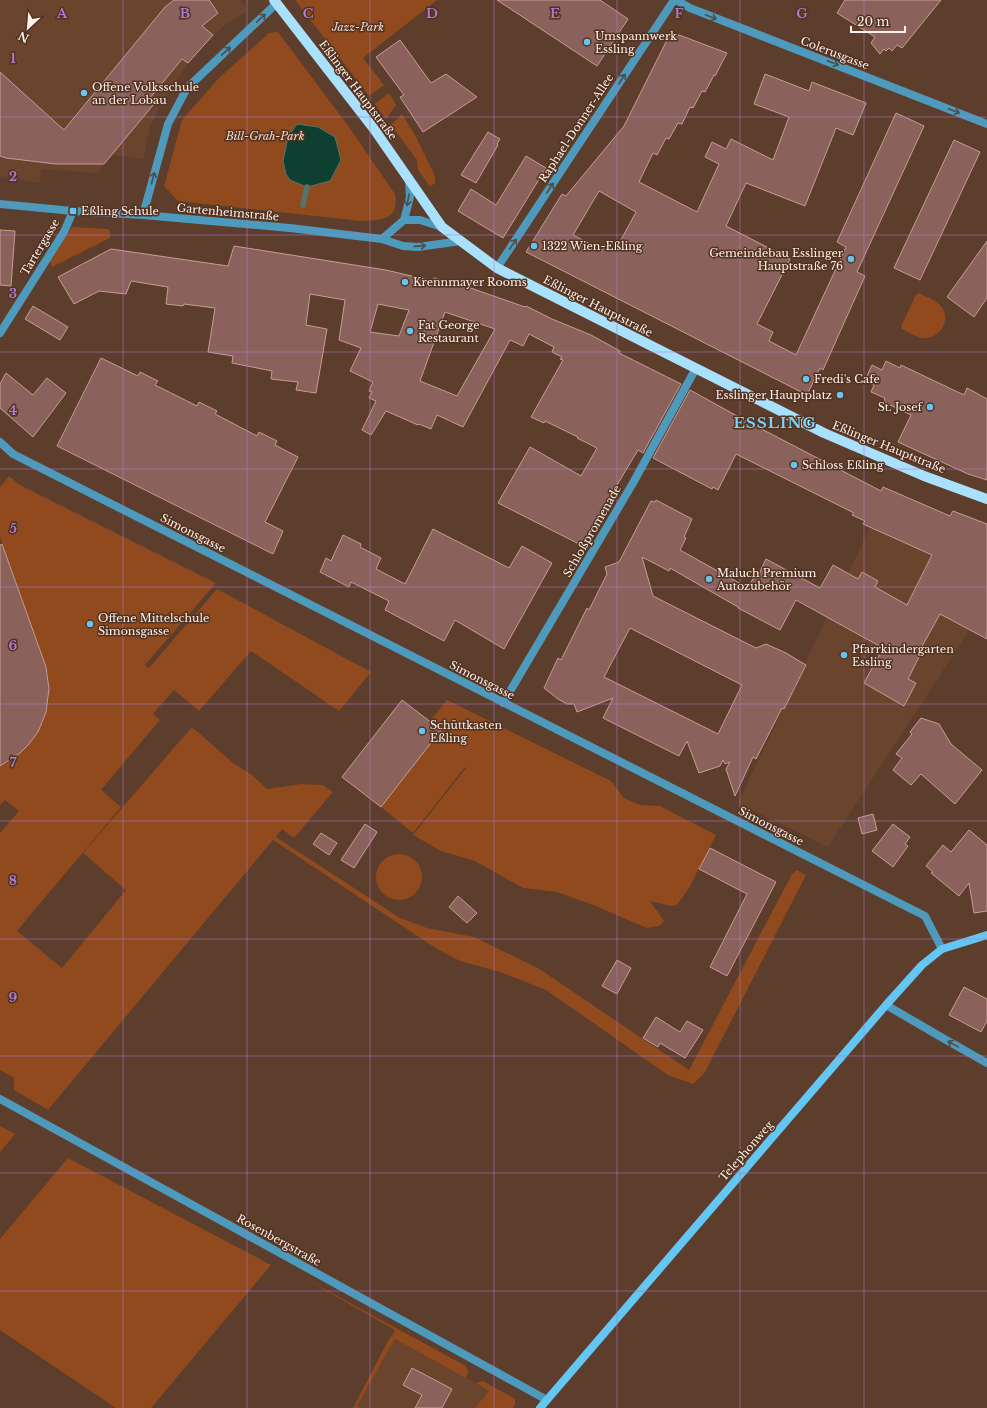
<svg xmlns="http://www.w3.org/2000/svg" width="987" height="1408" font-family="'Libre Baskerville',serif">
<style>
.built{fill:#6b442e}
.green{fill:#904a1d}
.water{fill:#0e3f31;stroke:#567469}
.lines{fill:none;stroke-linecap:round;stroke-linejoin:round}
.stream{stroke:#567469;stroke-width:5.5}
.building{fill:#8a625b;stroke:#c89c94;fill-rule:evenodd}
.street{stroke:#4d9abd;stroke-width:8}
.secondary{stroke:#64c6f2;stroke-width:8}
.primary{stroke:#a9e1fd;stroke-width:10}
.oneway{stroke:#514c47}
.grid{fill:none;stroke:#af7bd1;stroke-width:1;stroke-opacity:0.55}
.poi-dot{fill:#66c4ef;stroke:#523220;stroke-width:1.5}
.labels{text-anchor:middle;stroke-width:3;stroke-linejoin:round;paint-order:stroke}
.park-label{font-size:11px;font-style:italic;fill:#f4dacc;stroke:#523220}
.poi-label{font-size:11px;fill:#fef1eb;stroke:#523220;text-anchor:start}
.street-label{font-size:11px;fill:#fef1eb;stroke:#523220}
.district-label{font-size:15px;font-weight:bold;letter-spacing:1px;fill:#7dd3fb;stroke:#523220}
.grid-label{font-size:13px;text-anchor:middle;font-weight:bold;fill:#af7bd1;stroke:#523220;stroke-width:3;stroke-linejoin:round;paint-order:stroke}
</style>
<rect width="100%" height="100%" fill="#5d3d2b"/>
<g class="built">
<polygon points="0,0 240,0 247,9 246,12 229,22 213,35 188,63 161,103 150,128 147,139 144,159 112,155 97,173 41,169 40,183 0,176"/>
<polygon points="883,487 950,516 970,629 828,847 738,803 870,528 863,524"/>
<polygon points="395,1339 476,1383 489,1391 475,1408 360,1408 357,1406"/>
</g>
<g class="green">
<polygon points="295,0 437,0 363,58 384,85 369,96"/>
<path d="M278,32l71,95 46,67c5,26 -14,26 -34,27l-183,-20 -14,-15 18,-66 37,-42 50,-45z"/>
<polygon points="389,93 396,105 386,119 375,104"/>
<polygon points="402,114 416,137 435,176 435,183 430,187 418,170 417,160 391,125"/>
<polygon points="72,227 108,229 110,231 110,238 52,267 50,262"/>
<path d="M919,293c8,4 16,7 22,13 11,14 -1,34 -19,32 -7,-1 -14,-6 -20,-9l-1,-3 15,-31z"/>
<path d="M9,476l11,9 196,98 -71,82 4,3 68,-79 154,83 -32,39 -88,-60 -52,60 -25,-21 -21,24 7,6 -59,70 20,17 -104,124 45,37 64,-78 -43,-37 109,-126 41,36 19,12 15,14 34,-5 22,1 10,7 -39,46 -12,-9 -6,8 124,81 27,10 47,9 64,31 151,102 103,-196 5,-4 9,5 -102,199 -11,10 -25,-9 -122,-85 -49,-19 -37,-10 -23,-12 -164,-109 -225,270 -34,-20v-12l-14,-8v-237l19,-22 -14,-11 -5,5v-40c37,-18 57,-58 46,-98l-46,-130v-50z"/>
<polygon points="447,700 611,781 624,798 640,805 660,806 716,835 689,888 677,905 671,906 650,901 664,921 659,926 647,928 593,905 557,892 523,888 475,861 441,851 413,835 466,768 465,767 413,833 381,807 441,730 430,721"/>
<circle cx="399" cy="877" r="23"/>
<polygon points="0,1126 15,1134 0,1152"/>
<polygon points="68,1158 271,1265 151,1408 116,1408 0,1330 0,1239"/>
<path d="M295,1273l169,92c5,4 5,7 2,13l-71,-39 -38,67 3,2h-7l35,-67 7,-10 -2,-2z"/>
<polygon points="483,1381 515,1399 515,1404 513,1408 475,1408 489,1391 476,1383"/>
</g>
<polygon class="water" points="297,124 318,127 335,137 341,160 330,181 307,187 290,180 286,174 283,161 288,137"/>
<g class="lines">
<polyline class="stream" points="303,205 307,187"/>
</g>
<g class="building">
<polygon points="174,0 209,0 218,13 202,26 213,35 188,63 182,59 149,99 154,104 104,164 56,164 6,158 0,156 0,72 64,130 165,7"/>
<polygon points="497,0 600,0 628,19 597,66"/>
<polygon points="845,0 941,0 902,48 897,45 892,51 889,48 886,51 884,49 880,54 871,43 875,37 837,13"/>
<path d="M671,32l56,21 -12,23 -1,-1 -9,17 -3,-1 -9,17 -3,-1 -8,17 -4,-1 -9,16 -3,-1 -9,17 -4,-2 -14,29 58,30 22,-48 -14,-7 7,-15 14,7 5,-10 42,21 16,-43 -35,-13 11,-30 44,17 3,-9 54,21 -13,32 -17,-7 -31,78 -59,-23 -20,43 64,33 -33,65 16,8 -4,9 27,14 50,-108 -9,-5 59,-129 28,13 -67,146 8,4 -42,94 -3,-2 -13,27 -281,-143 36,-58 4,2 58,-70zM599,191l37,21 -21,39 -10,-5 -3,4 -29,-15z"/>
<polygon points="400,40 431,83 446,74 477,97 423,132 400,97 404,95 376,57"/>
<polygon points="488,132 500,139 497,144 498,145 476,183 461,175"/>
<polygon points="954,140 980,152 920,280 894,268"/>
<polygon points="526,156 546,168 503,238 458,211 471,189 496,205"/>
<polygon points="0,230 15,231 11,286 0,285"/>
<polygon points="987,241 987,298 974,317 947,297"/>
<path d="M234,246l152,24 47,11 1,-3 31,8 60,21 1,-1 26,13 39,16 29,16 -1,2 62,31 -38,69 -5,-3 -57,95 -83,-42 32,-56 51,29 16,-28 -20,-10 1,-1 -33,-16 -1,2 -13,-6 32,-57 -3,-1 2,-2 -10,-5 2,-5 -25,-13 -6,12 -13,-6 -47,87 -26,-12 -6,14 -12,-5 -1,1 -32,-14 -15,24 -9,-5 14,-29 -7,-3 3,-6 -3,-1 4,-9 -23,-11 11,-23 -22,-8 6,-40 -35,-6 -4,31 21,4 -11,64 -20,-3 2,-8 -27,-3 1,-8 -40,-8 1,-7 -25,-4 7,-44 -31,-4 -1,2 -17,-2 2,-17 -37,-6 -5,13 -27,-3 -25,13 -16,-27 53,-28 117,17zM378,304l31,6 -10,26 -29,-4zM445,312l50,17 -38,67 -37,-15z"/>
<polygon points="33,306 68,327 60,340 25,319"/>
<polygon points="101,358 138,376 140,372 158,381 155,385 197,406 199,402 217,411 215,414 257,436 259,432 277,441 275,445 298,457 265,522 283,531 273,554 57,446"/>
<polygon points="886,361 900,368 901,365 964,395 967,388 987,399 987,480 968,474 898,442 911,415 884,402 885,398 871,392 874,385 865,380 872,365 882,370"/>
<polygon points="6,373 33,395 47,378 66,393 33,437 0,408 0,384"/>
<path d="M690,390l58,32 133,69 2,-4 67,29 3,-5 34,13v115l-47,-25 -19,34 2,1 -15,30 8,4 -12,23 -40,-23 19,-35 -87,-48 -16,30 -42,-22v-1l-68,-39 -1,3 -27,-14 11,39 103,52 10,-4 20,9 20,12 -22,44 -2,-1 -26,51 -3,-2 -18,39 -9,-27 4,-7 -5,2 -2,-4 -3,6 -21,7 -12,-32 -8,15 -76,-38 10,-20 -36,14 -3,-8h-7l-9,-5 -14,-11 14,-30 3,2 26,-52 2,2 18,-36 -2,-7 14,-5 32,-61 4,1 1,-2 36,19 -8,18 2,1 -6,12 68,38 7,-13 3,1 8,-17 54,29 13,-23 25,14 4,-7 16,9 -3,6 32,18 25,-50 -69,-31 2,-3 -13,-6 2,-2 -118,-59 -18,36 -5,-3 -1,2 -59,-31zM630,628l112,57 -24,49 -114,-57z"/>
<polygon points="433,529 509,568 522,546 552,563 504,649 455,620 444,641 385,610 389,601 351,582 349,587 320,572 326,558 331,561 343,535 361,544 360,547 381,558 376,569 405,584"/>
<polygon points="2,544 46,667 49,689 46,712 38,732 28,745 20,753 0,766 0,545"/>
<polygon points="402,700 441,730 381,807 342,777"/>
<polygon points="921,718 939,724 951,744 982,770 955,804 921,774 911,785 893,770 902,758 896,754 912,734 910,732"/>
<polygon points="873,814 877,830 862,834 858,818"/>
<polygon points="365,824 377,832 354,868 341,860"/>
<polygon points="893,824 910,837 905,844 908,846 893,867 872,851"/>
<polygon points="969,830 987,845 987,911 974,913 969,883 959,896 931,873 933,872 926,866 943,845 951,852"/>
<polygon points="321,833 337,843 329,855 313,844"/>
<polygon points="710,848 776,882 727,976 710,967 747,894 699,869"/>
<polygon points="458,896 477,913 467,923 449,907"/>
<polygon points="617,960 631,968 617,994 602,986"/>
<polygon points="964,987 987,999 987,1021 981,1032 949,1015"/>
<polygon points="656,1017 680,1032 687,1021 703,1030 685,1058 660,1043 658,1047 643,1038"/>
<polygon points="412,1368 452,1389 442,1408 415,1408 422,1395 403,1385"/>
</g>
<g class="lines">
<g class="street">
<polyline points="676,0 690,8 987,124"/>
<polyline points="0,204 73,211 143,215 290,228 382,239 403,246 418,247 461,241"/>
<polyline points="143,215 168,124 187,88 277,3"/>
<polyline points="404,220 410,197 409,180"/>
<polyline points="382,239 404,220 420,220 442,227"/>
<polyline points="497,268 674,0"/>
<polyline points="0,333 64,232 73,211"/>
<polyline points="0,442 13,454 925,916 942,949"/>
<polyline points="503,703 633,483 696,368"/>
<polyline points="886,1005 941,1037 987,1063"/>
<polyline points="0,1099 547,1400"/>
</g>
<polyline class="secondary" points="540,1408 886,1005 922,965 942,949 987,935"/>
<polyline class="primary" points="274,0 374,129 442,227 497,268 824,433 924,476 987,499"/>
</g>
<defs><path id="oneway-shaft" d="M-6 0H5M1.5-3L5.5 0L1.5 3" fill="none" stroke-width="1.6" stroke-linecap="round" stroke-linejoin="round"/></defs>
<g class="oneway">
<use href="#oneway-shaft" transform="translate(711 17) rotate(21)"/>
<use href="#oneway-shaft" transform="translate(261 18) rotate(-43)"/>
<use href="#oneway-shaft" transform="translate(226 51) rotate(-43)"/>
<use href="#oneway-shaft" transform="translate(833 63) rotate(22)"/>
<use href="#oneway-shaft" transform="translate(622 79) rotate(-57)"/>
<use href="#oneway-shaft" transform="translate(954 111) rotate(21)"/>
<use href="#oneway-shaft" transform="translate(153 178) rotate(-75)"/>
<use href="#oneway-shaft" transform="translate(550 188) rotate(-57)"/>
<use href="#oneway-shaft" transform="translate(408 200) rotate(99)"/>
<use href="#oneway-shaft" transform="translate(513 244) rotate(-56)"/>
<use href="#oneway-shaft" transform="translate(420 246) rotate(-4)"/>
<use href="#oneway-shaft" transform="translate(953 1044) rotate(-151)"/>
</g>
<path class="grid" d="M123,0v1408M247,0v1408M370,0v1408M494,0v1408M617,0v1408M740,0v1408M864,0v1408M0,117h987M0,235h987M0,352h987M0,469h987M0,587h987M0,704h987M0,821h987M0,939h987M0,1056h987M0,1173h987M0,1291h987"/>
<g class="poi-dot">
<circle cx="587" cy="42" r="4"/>
<circle cx="84" cy="93" r="4"/>
<rect x="69" y="207" width="8" height="8" rx="2"/>
<circle cx="534" cy="246" r="4"/>
<circle cx="851" cy="259" r="4"/>
<circle cx="405" cy="282" r="4"/>
<circle cx="410" cy="331" r="4"/>
<circle cx="806" cy="379" r="4"/>
<circle cx="840" cy="395" r="4"/>
<circle cx="930" cy="407" r="4"/>
<circle cx="794" cy="465" r="4"/>
<circle cx="709" cy="579" r="4"/>
<circle cx="90" cy="624" r="4"/>
<circle cx="844" cy="655" r="4"/>
<circle cx="422" cy="731" r="4"/>
</g>
<g class="labels">
<g class="park-label">
<text x="358" y="31">Jazz-Park</text>
<text x="265" y="140">Bill-Grah-Park</text>
</g>
<g class="poi-label">
<text x="595" y="40">Umspannwerk<tspan x="595" dy="13">Essling</tspan></text>
<text x="92" y="91">Offene Volksschule<tspan x="92" dy="13">an der Lobau</tspan></text>
<text x="81" y="215">Eßling Schule</text>
<text x="542" y="250">1322 Wien-Eßling</text>
<text x="843" y="257" text-anchor="end">Gemeindebau Esslinger<tspan x="843" dy="13">Hauptstraße 76</tspan></text>
<text x="413" y="286">Krennmayer Rooms</text>
<text x="418" y="329">Fat George<tspan x="418" dy="13">Restaurant</tspan></text>
<text x="814" y="383">Fredi's Cafe</text>
<text x="832" y="399" text-anchor="end">Esslinger Hauptplatz</text>
<text x="922" y="411" text-anchor="end">St. Josef</text>
<text x="802" y="469">Schloss Eßling</text>
<text x="717" y="577">Maluch Premium<tspan x="717" dy="13">Autozubehör</tspan></text>
<text x="98" y="622">Offene Mittelschule<tspan x="98" dy="13">Simonsgasse</tspan></text>
<text x="852" y="653">Pfarrkindergarten<tspan x="852" dy="13">Essling</tspan></text>
<text x="430" y="729">Schüttkasten<tspan x="430" dy="13">Eßling</tspan></text>
</g>
<g class="street-label">
<text transform="translate(835 53) rotate(21)" y="4">Colerusgasse</text>
<text transform="translate(358 90) rotate(53)" y="4">Eßlinger Hauptstraße</text>
<text transform="translate(576 128) rotate(-57)" y="4">Raphael-Donner-Allee</text>
<text transform="translate(228 212) rotate(5)" y="4">Gartenheimstraße</text>
<text transform="translate(40 247) rotate(-59)" y="4">Tartergasse</text>
<text transform="translate(598 306) rotate(27)" y="4">Eßlinger Hauptstraße</text>
<text transform="translate(889 447) rotate(22)" y="4">Eßlinger Hauptstraße</text>
<text transform="translate(592 531) rotate(-60)" y="4">Schloßpromenade</text>
<text transform="translate(193 533) rotate(27)" y="4">Simonsgasse</text>
<text transform="translate(482 680) rotate(27)" y="4">Simonsgasse</text>
<text transform="translate(771 826) rotate(27)" y="4">Simonsgasse</text>
<text transform="translate(746 1151) rotate(-49)" y="4">Telephonweg</text>
<text transform="translate(279 1240) rotate(29)" y="4">Rosenbergstraße</text>
</g>
<g class="district-label">
<text x="775" y="428">ESSLING</text>
</g>
</g>
<g class="grid-label">
<text x="62" y="18">A</text>
<text x="185" y="18">B</text>
<text x="308" y="18">C</text>
<text x="432" y="18">D</text>
<text x="555" y="18">E</text>
<text x="679" y="18">F</text>
<text x="802" y="18">G</text>
<text x="13" y="63">1</text>
<text x="13" y="181">2</text>
<text x="13" y="298">3</text>
<text x="13" y="415">4</text>
<text x="13" y="533">5</text>
<text x="13" y="650">6</text>
<text x="13" y="767">7</text>
<text x="13" y="885">8</text>
<text x="13" y="1002">9</text>
</g>
<g transform="translate(28 28) rotate(206)" stroke="#523220" stroke-width="3" paint-order="stroke">
<path d="M0-3L7 15L0 10L-7 15Z" fill="#fef1eb"/>
<text y="-6" font-size="11" font-weight="bold" text-anchor="middle" fill="#fef1eb">N</text>
</g>
<path d="M851 26v6h54v-6" fill="none" stroke="#fef1eb" stroke-width="2"/>
<text x="857" y="26" font-size="12" fill="#fef1eb" stroke="#523220" stroke-width="3" paint-order="stroke">20 m</text>
</svg>
